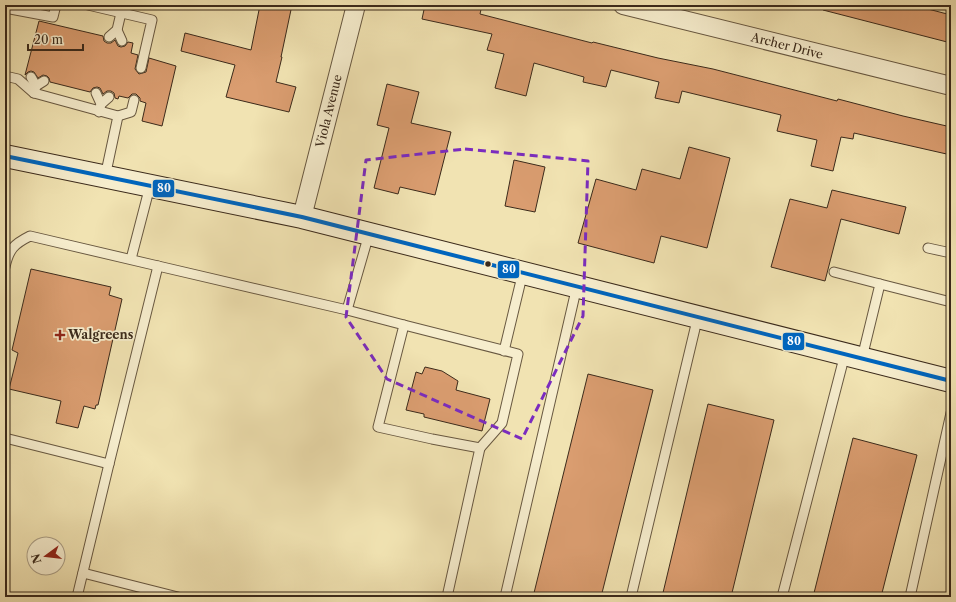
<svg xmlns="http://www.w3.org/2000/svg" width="956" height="602" font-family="'Libre Caslon Text',serif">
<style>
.building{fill:#da9d70;stroke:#3b2a1b}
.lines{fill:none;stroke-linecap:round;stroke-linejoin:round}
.service-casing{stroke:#685841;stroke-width:11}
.minor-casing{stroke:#685841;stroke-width:20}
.secondary-casing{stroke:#3b2a1b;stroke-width:24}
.service{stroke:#f6edcd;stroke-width:9}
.minor{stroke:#f6edcd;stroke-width:18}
.secondary{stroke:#f6edcd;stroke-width:22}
.bus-1-casing{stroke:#f6edcd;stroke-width:7}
.bus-1{stroke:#0065bd;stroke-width:4}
.marked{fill:none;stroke:#7b2cbf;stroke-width:3;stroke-dasharray:8 5;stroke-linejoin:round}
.bus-dot{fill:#3b2a1b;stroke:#f6edcd;stroke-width:1.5}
.poi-dot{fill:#8f2418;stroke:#f6edcd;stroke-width:1.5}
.labels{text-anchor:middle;stroke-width:3.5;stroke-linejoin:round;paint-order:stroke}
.street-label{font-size:12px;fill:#3b2a1b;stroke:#f6edcd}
.poi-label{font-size:12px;font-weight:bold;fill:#3b2a1b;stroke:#f6edcd;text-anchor:start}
.line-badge{stroke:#f6edcd;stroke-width:1.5}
.badge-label{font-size:11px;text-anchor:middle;font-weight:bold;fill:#fff}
</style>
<rect width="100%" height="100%" fill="#f1e3b2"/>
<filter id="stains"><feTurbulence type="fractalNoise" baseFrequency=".005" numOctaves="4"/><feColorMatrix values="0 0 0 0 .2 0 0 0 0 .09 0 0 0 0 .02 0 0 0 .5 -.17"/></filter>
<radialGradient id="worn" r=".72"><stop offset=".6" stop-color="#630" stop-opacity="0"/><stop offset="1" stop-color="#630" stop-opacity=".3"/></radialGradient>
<g class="building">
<polygon points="260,5 292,5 281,57 282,57 276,82 296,87 289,112 226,97 235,65 181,51 185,33 251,50"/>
<polygon points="425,5 482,5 480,14 592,43 593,42 658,58 713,69 837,101 838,99 903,116 951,127 951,155 854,133 853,139 841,137 833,171 811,166 817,140 777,131 781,115 682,91 679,103 655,98 659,82 611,70 606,87 583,82 584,77 534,63 526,96 495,88 504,54 487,50 492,34 422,19"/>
<polygon points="824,5 917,5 928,8 928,9 951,15 951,43 823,10"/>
<polygon points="39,21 103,36 104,41 107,43 111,43 115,40 118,46 121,47 125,46 128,42 133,43 131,53 138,55 135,69 139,74 146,72 149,58 176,66 162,126 142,121 146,103 140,101 140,98 136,94 132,94 128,98 119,96 118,99 115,98 114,93 111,91 107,91 103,94 100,88 97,87 93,88 90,92 50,82 49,78 47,76 43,75 38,78 34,72 31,71 28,72 25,75"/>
<polygon points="387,84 419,92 411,123 451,132 435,195 400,187 398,194 374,188 389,128 377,125"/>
<polygon points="689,147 730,158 707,248 661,236 654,263 578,243 596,179 636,190 642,169 680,179"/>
<polygon points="514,160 545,167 535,212 505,206"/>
<polygon points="832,190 906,207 899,234 841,219 825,281 771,267 790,199 827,208"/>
<polygon points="31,269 111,287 109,295 122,299 98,405 96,405 95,409 84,406 78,428 56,423 61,401 9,389 18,353 12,350"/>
<polygon points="425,367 442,371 458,381 456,390 490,399 482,431 424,417 424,414 406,410 416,372 422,374"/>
<polygon points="588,374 653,390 601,597 533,597"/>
<polygon points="708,404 774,420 731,597 662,597"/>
<polygon points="853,438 917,455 881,597 813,597"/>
</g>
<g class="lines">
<g class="service-casing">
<g id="service">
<polyline points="88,5 152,20 141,68"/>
<polyline points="5,8 53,17 56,5"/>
<polyline points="117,30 122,41"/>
<polyline points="109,37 117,30 121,13"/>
<polyline points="5,76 18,79 34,93 118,116 105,177"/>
<polyline points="31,77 36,86 34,93"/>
<polyline points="36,86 44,81"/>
<polyline points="96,93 101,104 99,112"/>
<polyline points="101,104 109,97"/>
<polyline points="118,116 131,112 134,100"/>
<polyline points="928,248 951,253"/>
<polyline points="131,259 150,186"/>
<path d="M5,267c4,-18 9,-23 25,-31l128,30"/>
<polyline points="834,272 880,284 862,358"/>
<polyline points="880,284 951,302"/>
<polyline points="347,310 404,325 378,427 432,439 480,448 447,597"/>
<polyline points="404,325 518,354 502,423 480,448"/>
<polyline points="504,351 523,272"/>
<polyline points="5,438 109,464 158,266 347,310 369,234"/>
<polyline points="83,573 178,597"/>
<polyline points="77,597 109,464"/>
<polyline points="505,597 577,286"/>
<polyline points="631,597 698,316"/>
<polyline points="782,597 845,354"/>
<polyline points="910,597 951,413"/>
</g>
</g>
<g class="minor-casing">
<g id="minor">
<polyline points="623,5 951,86"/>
<polyline points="302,217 356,5"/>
</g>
</g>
<g class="secondary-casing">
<polyline id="secondary" points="5,156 302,217 951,381"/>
</g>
<use href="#service" class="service"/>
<use href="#minor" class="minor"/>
<use href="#secondary" class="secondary"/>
<g class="bus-1-casing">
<polyline id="bus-1" points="5,156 302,217 951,381"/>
</g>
<use href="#bus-1" class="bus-1"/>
</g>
<path class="marked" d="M465,149l123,12 -5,155 -61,123 -135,-60 -41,-62 20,-157z"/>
<circle class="bus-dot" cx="488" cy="264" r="3.5"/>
<path class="poi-dot" d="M58 329h4v4h4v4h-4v4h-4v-4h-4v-4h4z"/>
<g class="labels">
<g class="street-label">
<text transform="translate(787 46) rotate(14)" y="4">Archer Drive</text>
<text transform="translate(329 111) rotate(-76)" y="4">Viola Avenue</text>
</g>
<g class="poi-label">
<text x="68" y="339">Walgreens</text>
</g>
</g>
<g class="line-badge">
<rect x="152" y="179" width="23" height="19" rx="4" fill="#0065bd"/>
<rect x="497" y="260" width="23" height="19" rx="4" fill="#0065bd"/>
<rect x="782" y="332" width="23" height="19" rx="4" fill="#0065bd"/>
</g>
<g class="badge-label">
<text x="164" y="192">80</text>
<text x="509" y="273">80</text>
<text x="794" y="345">80</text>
</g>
<rect width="956" height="602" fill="none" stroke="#f1e3b2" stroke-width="20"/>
<rect x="6" y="6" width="944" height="590" fill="none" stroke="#3b2a1b" stroke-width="2"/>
<rect x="10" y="10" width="936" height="582" fill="none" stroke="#3b2a1b"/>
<g transform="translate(46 556) rotate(255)"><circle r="19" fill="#f6edcd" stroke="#ab9f86"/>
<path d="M0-3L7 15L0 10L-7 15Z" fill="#8f2418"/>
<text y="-6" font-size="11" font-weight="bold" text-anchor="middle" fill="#3b2a1b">N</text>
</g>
<path d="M28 44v6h55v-6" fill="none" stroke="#3b2a1b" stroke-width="2"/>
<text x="34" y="44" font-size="12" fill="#3b2a1b" stroke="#f6edcd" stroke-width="3" paint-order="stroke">20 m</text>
<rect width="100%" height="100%" filter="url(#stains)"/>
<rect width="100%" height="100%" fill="url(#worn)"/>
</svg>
